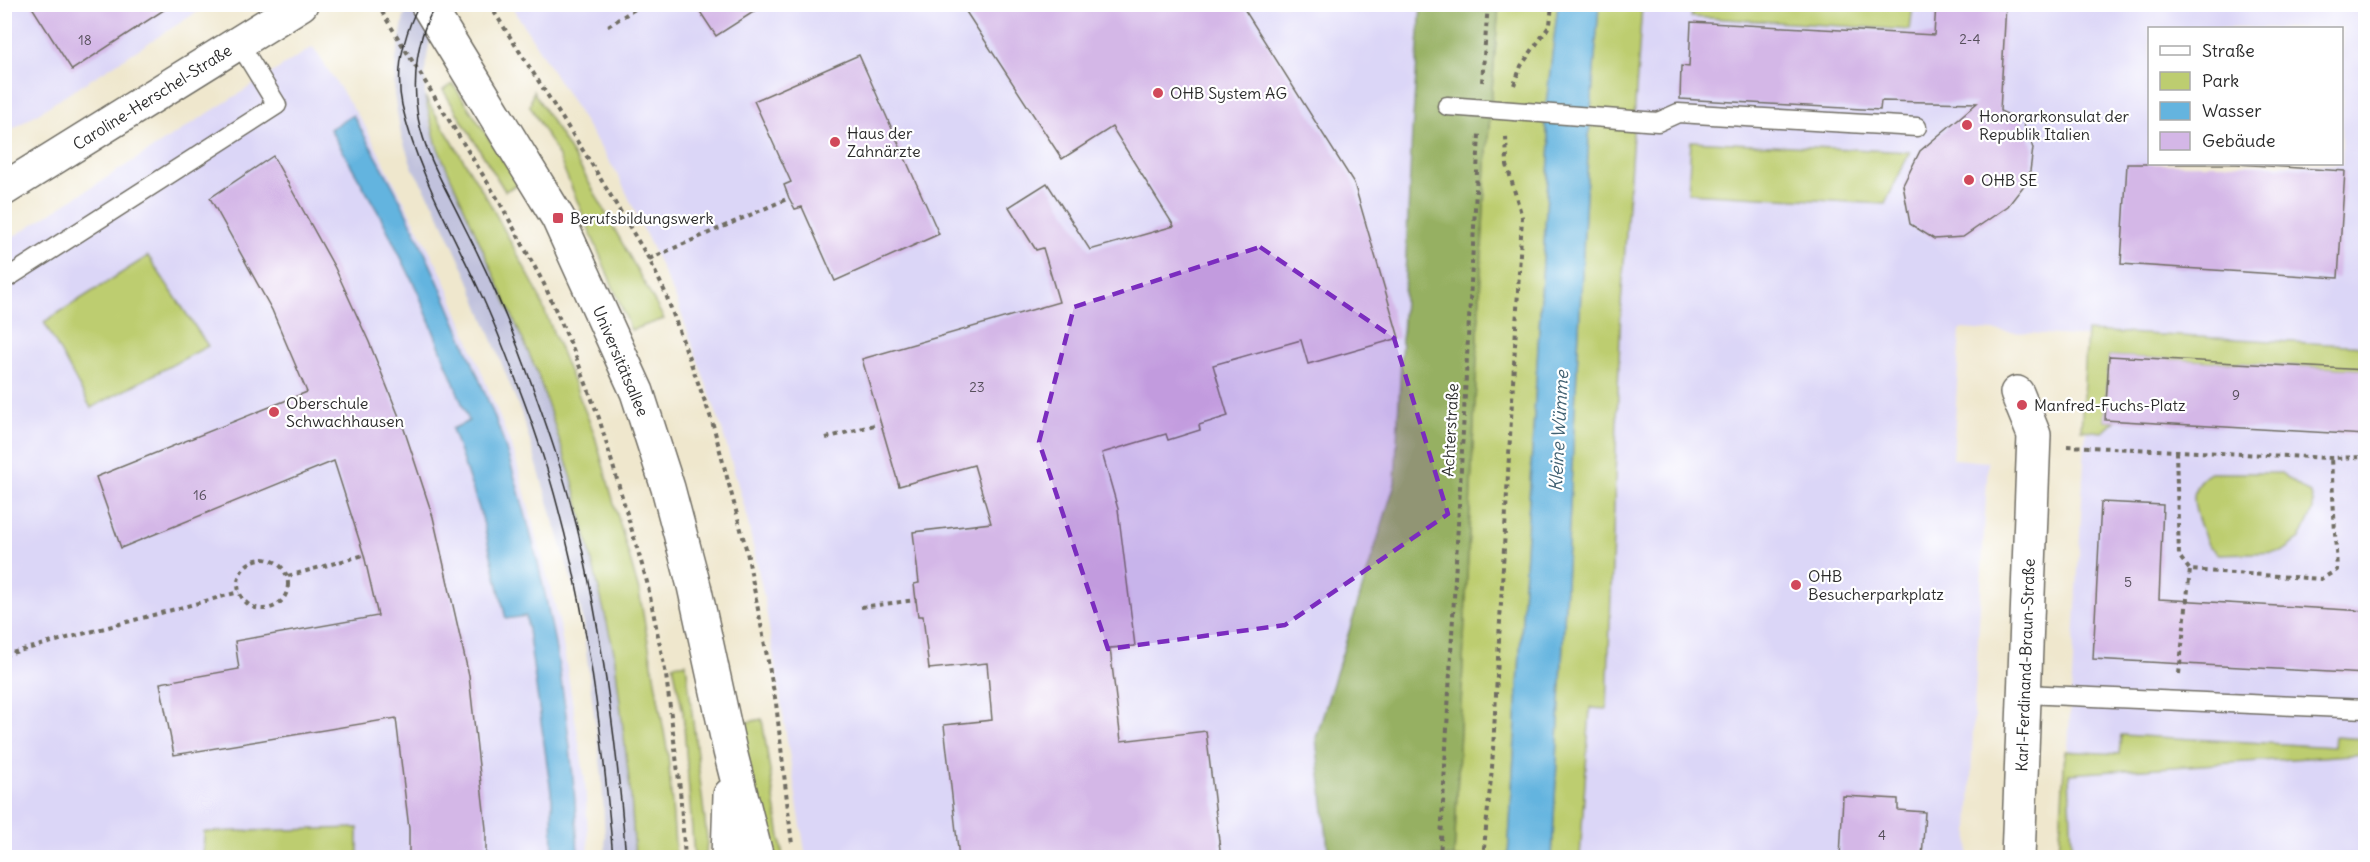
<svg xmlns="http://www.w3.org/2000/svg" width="2370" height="862" font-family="Delius,sans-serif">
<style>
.built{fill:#dbd6f7;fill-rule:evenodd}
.industrial{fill:#c1c2dd}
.green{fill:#bdcd70;stroke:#747c4e;stroke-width:1.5}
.forest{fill:#96b062;stroke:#606e46;stroke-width:1.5}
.water{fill:#64b4df;stroke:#487085;stroke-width:1.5}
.building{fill:#d4b7e7}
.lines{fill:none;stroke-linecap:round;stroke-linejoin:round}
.service-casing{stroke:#706d64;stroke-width:21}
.minor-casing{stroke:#706d64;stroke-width:36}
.tertiary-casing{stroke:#706d64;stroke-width:36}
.path{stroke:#706d64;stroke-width:4;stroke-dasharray:4.5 4.5;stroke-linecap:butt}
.service{stroke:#fff;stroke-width:18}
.minor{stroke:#fff;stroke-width:33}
.tertiary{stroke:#fff;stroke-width:33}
.tram{stroke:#2b2b2b;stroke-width:1.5}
.marked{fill:#7b2cbf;fill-opacity:0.2;stroke:#7b2cbf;stroke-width:4.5;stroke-dasharray:12 8;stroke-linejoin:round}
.poi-dot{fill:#d1495b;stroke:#fff;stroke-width:2}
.labels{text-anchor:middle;stroke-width:4.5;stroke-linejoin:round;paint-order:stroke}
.number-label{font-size:14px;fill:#554e5a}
.poi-label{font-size:16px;fill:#2b2b2b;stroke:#fff;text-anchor:start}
.street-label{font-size:16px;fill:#2b2b2b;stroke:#fff}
.water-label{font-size:18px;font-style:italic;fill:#426273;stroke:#fff}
</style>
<rect width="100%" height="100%" fill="#fff"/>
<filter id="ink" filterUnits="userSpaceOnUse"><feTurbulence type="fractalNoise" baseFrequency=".0167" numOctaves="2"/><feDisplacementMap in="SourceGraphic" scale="12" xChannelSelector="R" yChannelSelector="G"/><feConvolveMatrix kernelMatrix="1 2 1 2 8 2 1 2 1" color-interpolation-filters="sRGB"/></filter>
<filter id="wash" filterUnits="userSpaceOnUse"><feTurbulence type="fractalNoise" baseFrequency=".008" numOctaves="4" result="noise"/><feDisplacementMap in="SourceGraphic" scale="24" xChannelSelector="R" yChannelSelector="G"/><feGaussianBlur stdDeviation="1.35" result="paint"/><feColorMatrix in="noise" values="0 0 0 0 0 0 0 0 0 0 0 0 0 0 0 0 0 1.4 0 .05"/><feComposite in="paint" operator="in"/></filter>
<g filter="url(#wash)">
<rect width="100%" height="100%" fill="#efe7cd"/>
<g class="built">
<polygon points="5,5 208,5 5,134"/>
<polygon points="511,5 1421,5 1412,132 1395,483 1316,738 1329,857 806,857 764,597 745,509 721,426 676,299 619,177"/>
<path d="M1642,5h723v852h-303l29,-520 -131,-8 -7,130 35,3 -15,266 -5,129 -388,1 10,-150 17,1 14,-404zM2150,28h192v136h-192z"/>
<polygon points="313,47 365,126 444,278 514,453 559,620 585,780 589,857 5,858 5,242"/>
</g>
<polygon class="industrial" points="410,5 449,5 437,21 429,45 425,70 425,97 429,121 437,146 537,372 573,482 614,652 631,797 635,857 606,857 602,776 581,611 522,415 468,278 435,206 413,169 401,135 394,94 396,60 404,17"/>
<g class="green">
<polygon points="1499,5 1558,5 1544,122 1550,143 1508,857 1454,858 1486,163"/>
<polygon points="1599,5 1642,5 1621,305 1607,709 1590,708 1580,857 1552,858 1589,135"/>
<polygon points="1692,5 1692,4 1913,5 1910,30 1691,17"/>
<polygon points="453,84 519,184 505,191 443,90"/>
<polygon points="533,91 583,172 664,319 631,330 558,155 530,106"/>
<polygon points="425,97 488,200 535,287 594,433 639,591 668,754 676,857 635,857 631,797 614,652 573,482 537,372 437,146"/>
<polygon points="1691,141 1910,152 1885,204 1688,193"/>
<polygon points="148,256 208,346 91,408 44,322"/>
<polygon points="2087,331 2365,346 2365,370 2109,356 2105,420 2115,421 2103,432 2081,430"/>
<path d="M2210,473h71l30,22 2,7v8l-13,29 -18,13 -63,2 -11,-9c-8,-22 -28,-57 2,-72z"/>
<polygon points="686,663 707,838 706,857 694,857 683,712 673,665"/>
<polygon points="762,719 783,857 767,857 739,724"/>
<polygon points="2121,735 2334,747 2335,737 2365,739 2365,754 2069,774 2072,849 2059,853 2065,751 2119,754"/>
<polygon points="358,828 358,857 203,857 204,832"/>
</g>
<polygon class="forest" points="1421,5 1499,5 1486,163 1454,857 1329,857 1316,738 1395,483 1412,132"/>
<g class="water">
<polygon points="1558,5 1599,5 1589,135 1552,857 1508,858 1550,143 1544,122"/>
<path d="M353,115c16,30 35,60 50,91 27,56 52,113 75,170 8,21 18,42 25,64 44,134 70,276 75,417h-25l-1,-58 -26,-183 -20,3 -24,-102 -30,-88 17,-8 -51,-129 -37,-75 -51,-88z"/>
</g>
<g id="blocks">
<g class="building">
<polygon points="30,4 173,4 72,70"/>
<polygon points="695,4 766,4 716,36"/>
<polygon points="961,4 1241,4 1354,183 1399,338 1308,364 1301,340 1213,365 1228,416 1199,425 1200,430 1168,440 1166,434 1102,453 1118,509 1135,646 1110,648 1121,741 1206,731 1221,858 959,858 944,725 992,720 987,663 929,669 923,616 918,616 914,584 919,583 913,532 991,523 974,465 899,486 862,359 1059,302 1043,248 1036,250 1009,207 1047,183 1090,250 1174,226 1112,127 1062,159"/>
<polygon points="1936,4 2006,4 2000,111 2022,120 2033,148 2029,179 2008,206 1963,237 1934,239 1910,224 1903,185 1920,151 1977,103 1881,101 1880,110 1680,99 1681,66 1689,67 1691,22 1934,35"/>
<polygon points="859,55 939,234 835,281 802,207 795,209 789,198 784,185 791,182 754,101"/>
<polygon points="273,156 335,268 369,342 404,429 433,517 469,676 486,829 486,858 409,858 409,829 396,718 174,755 160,683 239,669 235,641 378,616 364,555 334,461 121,548 96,477 307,392 272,310 210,198"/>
<polygon points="2127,164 2236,164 2345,171 2338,278 2121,264"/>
<polygon points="2109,356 2366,370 2366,435 2105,420"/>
<polygon points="2101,502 2163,505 2159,599 2366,611 2366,674 2093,659"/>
<polygon points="1843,796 1898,799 1898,810 1925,812 1922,858 1840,858"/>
</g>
</g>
</g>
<g filter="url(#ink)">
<use href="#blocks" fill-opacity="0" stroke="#706d64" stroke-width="1.5"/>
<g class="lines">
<g class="service-casing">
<g id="service">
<polyline points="1447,106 1658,122 1678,113 1917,127"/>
<polyline points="4,280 277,105 239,43"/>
<polyline points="2024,694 2366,709"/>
</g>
</g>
<g class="minor-casing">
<g id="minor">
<polyline points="4,189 301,4"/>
<polyline points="2017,393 2034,435 2018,858"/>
</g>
</g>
<g class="tertiary-casing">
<g id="tertiary">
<polyline points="427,4 558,218 637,392 668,488 694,586 730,751 757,858"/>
<polyline points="728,858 730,795"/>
</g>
</g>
<g class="path">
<polyline points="377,4 499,201 544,284 573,349 599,418 647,582 666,675 680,789 685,858"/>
<polyline points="489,4 591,163 649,259 665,292 712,421 747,552 776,703 792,845"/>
<polyline points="608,26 643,4"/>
<polyline points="1482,82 1488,4"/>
<polyline points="1514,85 1521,66 1550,25 1552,4"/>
<polyline points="649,259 789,198"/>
<polyline points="826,438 878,424"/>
<polyline points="2067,446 2331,458 2366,457"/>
<polyline points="2176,451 2179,556 2190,570 2321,579 2337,570 2331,458"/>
<circle cx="263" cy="584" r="25"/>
<polyline points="288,576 364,555"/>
<polyline points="861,607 916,600"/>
<polyline points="4,655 239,592"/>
<polyline points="2179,674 2190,570"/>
<polyline points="1440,858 1479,134"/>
<polyline points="1483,858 1492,768 1522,217 1507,165 1506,136"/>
</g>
<use href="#service" class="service"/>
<use href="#minor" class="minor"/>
<use href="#tertiary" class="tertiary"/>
<g class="tram">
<path d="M419,4c-15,31 -24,67 -17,101 15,67 50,126 78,187 20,43 36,87 52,131 49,140 69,288 81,435"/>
<path d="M437,4c-21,30 -25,78 -19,114 7,36 28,71 44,104 21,41 41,85 57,128 25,66 49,134 64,203 22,102 35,201 43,305"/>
</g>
</g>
</g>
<path class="marked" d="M1260,247l134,91 54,176 -163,111 -177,24 -69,-207 35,-135z"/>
<g class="poi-dot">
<circle cx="1158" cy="93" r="6"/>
<circle cx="1967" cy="125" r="6"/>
<circle cx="835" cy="142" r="6"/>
<circle cx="1969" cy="180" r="6"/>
<rect x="552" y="212" width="12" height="12" rx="3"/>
<circle cx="2022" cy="405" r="6"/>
<circle cx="274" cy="412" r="6"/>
<circle cx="1796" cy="585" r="6"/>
</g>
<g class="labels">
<g class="number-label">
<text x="1970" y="44">2-4</text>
<text x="85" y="45">18</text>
<text x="977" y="392">23</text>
<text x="2236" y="400">9</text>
<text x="200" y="500">16</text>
<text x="2128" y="587">5</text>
<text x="1882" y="840">4</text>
</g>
<g class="poi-label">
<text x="1170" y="99">OHB System AG</text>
<text x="1979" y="122">Honorarkonsulat der<tspan x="1979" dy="18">Republik Italien</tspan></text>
<text x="847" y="139">Haus der<tspan x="847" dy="18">Zahnärzte</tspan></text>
<text x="1981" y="186">OHB SE</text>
<text x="570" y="224">Berufsbildungswerk</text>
<text x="286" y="409">Oberschule<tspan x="286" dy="18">Schwachhausen</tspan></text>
<text x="2034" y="411">Manfred-Fuchs-Platz</text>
<text x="1808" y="582">OHB<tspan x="1808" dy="18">Besucherparkplatz</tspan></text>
</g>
<g class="street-label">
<text transform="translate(152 97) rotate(-32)" y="6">Caroline-Herschel-Straße</text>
<text transform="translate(621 361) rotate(67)" y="6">Universitätsallee</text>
<text transform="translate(1450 430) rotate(-87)" y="6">Achterstraße</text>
<text transform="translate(2025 665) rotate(-88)" y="6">Karl-Ferdinand-Braun-Straße</text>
</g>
<g class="water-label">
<text transform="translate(1559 431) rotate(-87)" y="6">Kleine Wümme</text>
</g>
</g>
<rect width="2370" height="862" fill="none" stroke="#fff" stroke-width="24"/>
<rect x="2148" y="27" width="195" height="138" fill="#ffffff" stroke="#aaaaaa" stroke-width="1.5"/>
<rect x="2160" y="46" width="30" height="9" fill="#ffffff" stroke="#aaaaaa" stroke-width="1.5"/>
<text x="2202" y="57" font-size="18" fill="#2b2b2b">Straße</text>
<rect x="2160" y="72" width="30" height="18" fill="#bdcd70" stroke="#aaaaaa" stroke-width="1.5"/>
<text x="2202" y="87" font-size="18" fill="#2b2b2b">Park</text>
<rect x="2160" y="102" width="30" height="18" fill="#64b4df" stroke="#aaaaaa" stroke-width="1.5"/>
<text x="2202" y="117" font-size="18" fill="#2b2b2b">Wasser</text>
<rect x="2160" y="132" width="30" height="18" fill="#d4b7e7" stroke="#aaaaaa" stroke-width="1.5"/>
<text x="2202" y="147" font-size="18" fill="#2b2b2b">Gebäude</text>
</svg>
